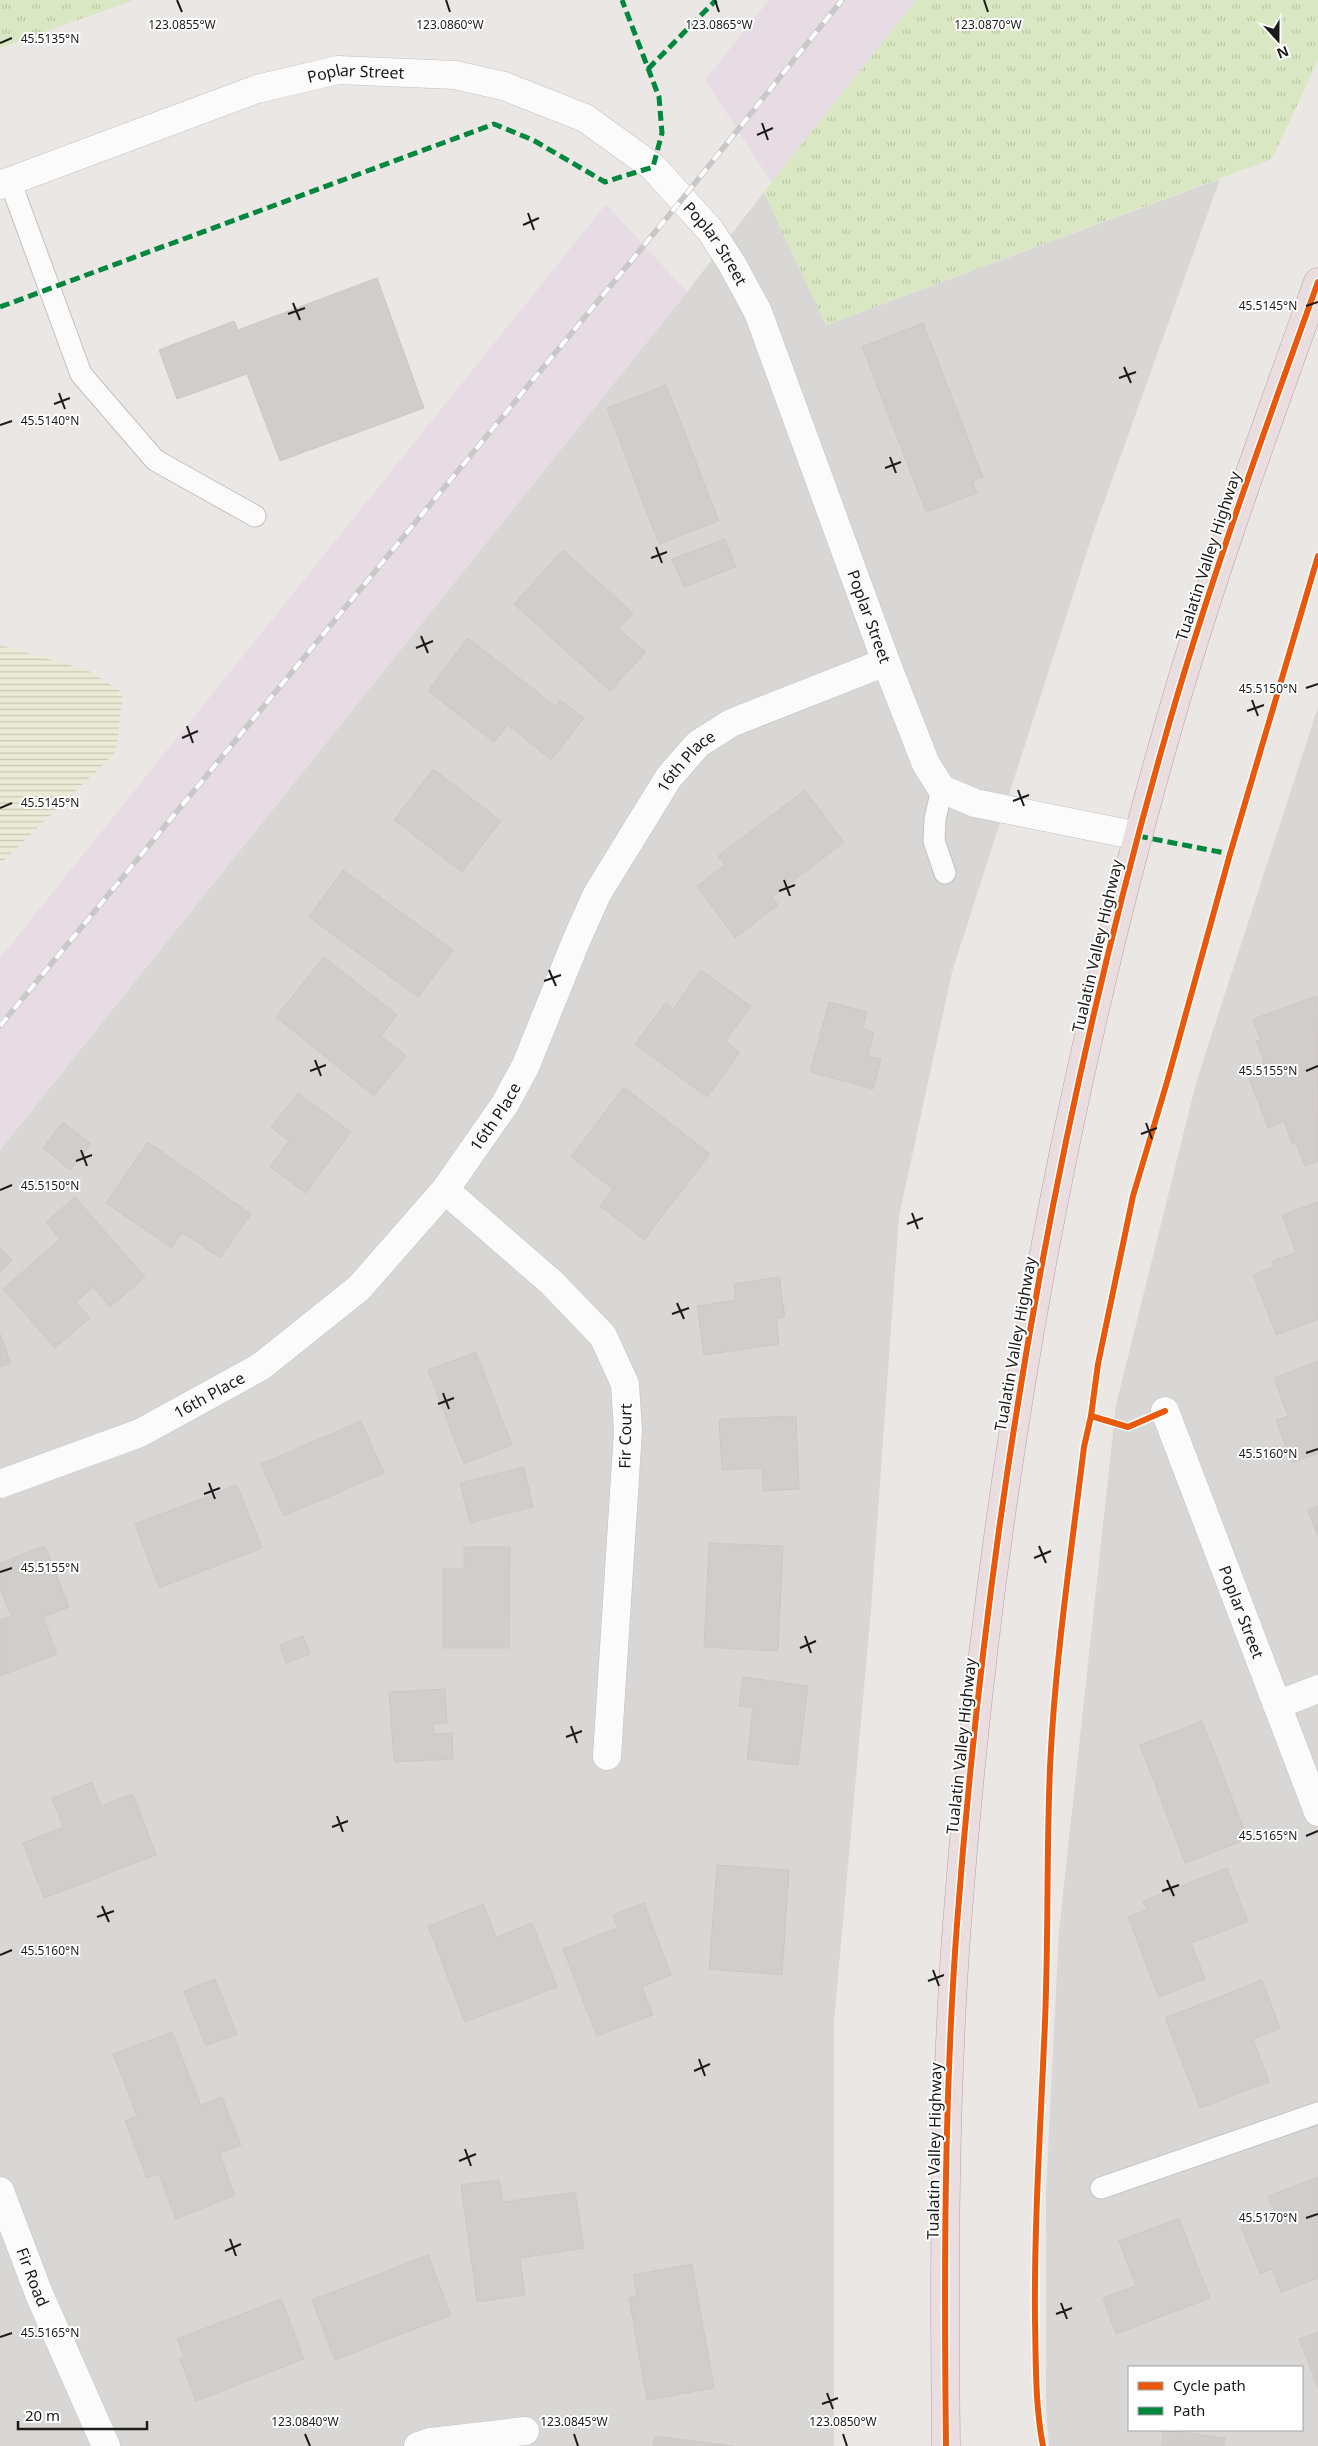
<svg xmlns="http://www.w3.org/2000/svg" width="1318" height="2446" font-family="'Noto Sans',sans-serif">
<style>
.residential{fill:#d9d7d5;fill-rule:evenodd}
.railway{fill:#e8dce4}
.farmland{fill:url(#farmland-rules)}
.grass{fill:url(#grass-tufts)}
.building{fill:#d0cdcb;stroke:#cdc8c5}
.lines{fill:none;stroke-linecap:round;stroke-linejoin:round}
.lane-casing{stroke:#c2c1c0;stroke-width:23}
.street-casing{stroke:#c2c1c0;stroke-width:29}
.highway-casing{stroke:#bf9ca8;stroke-width:29}
.lane{stroke:#fcfbfb;stroke-width:21}
.street{stroke:#fcfbfb;stroke-width:28}
.highway{stroke:#e9dde0;stroke-width:28}
.rail-casing{stroke:#c9c8c8;stroke-width:5.5}
.rail{stroke:#fff;stroke-width:4;stroke-dasharray:11;stroke-linecap:butt}
.quiet{stroke:#00873e;stroke-width:5;stroke-dasharray:10 5;stroke-linecap:butt}
.cycleway-casing{stroke:#fff;stroke-width:9}
.cycleway{stroke:#e8590c;stroke-width:6}
.ticks{fill:none;stroke:#1b1b1b;stroke-width:2}
.labels{text-anchor:middle;stroke-width:4;stroke-linejoin:round;paint-order:stroke}
.street-label{font-size:16px;fill:#1b1b1b;stroke:#fff}
.ticks-label{font-size:12px;text-anchor:middle;fill:#1b1b1b;stroke:#fff;stroke-width:4;stroke-linejoin:round;paint-order:stroke}
</style>
<defs>
<pattern id="farmland-rules" width="6" height="5" patternUnits="userSpaceOnUse" patternTransform="scale(1.25)"><rect width="6" height="5" fill="#ebead6"/><path d="M0 2.5h6" fill="none" stroke="#c9c8b7"/></pattern>
<pattern id="grass-tufts" width="24" height="20" patternUnits="userSpaceOnUse" patternTransform="scale(1.25)"><rect width="24" height="20" fill="#d9e8c2"/><path d="M3 7l-1-3M5 7V3M7 7l1-3M15 17l-1-3M17 17v-4M19 17l1-3" fill="none" stroke="#bac6a6"/></pattern>
</defs>
<rect width="100%" height="100%" fill="#eae7e4"/>
<g class="residential">
<polygon points="1220,179 1093,533 952,972 899,1216 871,1610 834,2022 834,2446 0,2446 0,1150 687,292 764,192 826,325"/>
<path d="M1318,707v1739h-269l-3,-41v-213l13,-261 57,-526 80,-322zM1129,2367h173v63h-173z"/>
</g>
<g class="railway">
<polygon points="769,0 919,0 772,183 705,80"/>
<polygon points="606,204 687,292 0,1150 0,958"/>
</g>
<polygon class="farmland" points="0,645 87,670 123,693 116,752 0,864"/>
<g class="grass">
<polygon points="0,0 134,0 0,48"/>
<polygon points="916,0 1318,0 1318,60 1272,159 826,325 764,192"/>
</g>
<g class="building">
<polygon points="377,278 424,408 280,461 247,374 177,399 159,350 234,321 238,330"/>
<polygon points="923,323 983,477 972,481 977,493 926,512 862,347"/>
<polygon points="666,385 719,521 659,544 607,408"/>
<polygon points="725,539 736,567 684,587 672,559"/>
<polygon points="563,550 633,613 619,629 646,652 610,691 514,604"/>
<polygon points="468,638 555,706 560,700 584,718 551,760 508,725 494,742 428,691"/>
<polygon points="433,769 501,821 462,872 394,820"/>
<polygon points="805,790 844,842 772,897 778,905 735,938 697,886 725,865 718,856"/>
<polygon points="343,870 453,950 418,997 309,917"/>
<polygon points="324,957 397,1015 381,1036 406,1056 374,1096 276,1017"/>
<polygon points="701,970 751,1006 725,1041 740,1052 707,1097 635,1044 666,1002 673,1009"/>
<polygon points="1317,996 1318,1161 1305,1166 1296,1142 1292,1144 1284,1121 1268,1128 1246,1070 1265,1063 1256,1041 1261,1040 1253,1019"/>
<polygon points="829,1002 867,1012 862,1029 874,1032 868,1056 881,1059 873,1089 810,1072"/>
<polygon points="624,1087 710,1154 644,1240 600,1206 613,1189 571,1157"/>
<polygon points="298,1093 351,1132 306,1193 270,1167 289,1141 271,1127"/>
<polygon points="63,1122 91,1144 70,1170 43,1148"/>
<polygon points="148,1142 251,1214 220,1258 182,1232 172,1248 106,1203"/>
<polygon points="75,1197 145,1277 110,1307 93,1287 76,1302 90,1318 55,1348 3,1289 60,1239 46,1222"/>
<polygon points="1318,1202 1318,1319 1276,1335 1253,1275 1274,1267 1272,1261 1296,1253 1282,1215"/>
<polygon points="0,1248 12,1260 0,1272"/>
<polygon points="779,1277 785,1317 776,1318 779,1344 704,1355 697,1306 736,1300 734,1284"/>
<polygon points="0,1334 11,1363 0,1367"/>
<polygon points="476,1352 512,1445 464,1464 428,1370"/>
<polygon points="1318,1361 1318,1453 1292,1463 1276,1420 1288,1416 1274,1378"/>
<polygon points="796,1416 799,1489 763,1491 762,1468 722,1470 719,1419"/>
<polygon points="361,1421 384,1473 284,1516 261,1464"/>
<polygon points="524,1467 533,1507 470,1523 460,1483"/>
<polygon points="237,1485 262,1548 159,1588 135,1524"/>
<polygon points="1318,1506 1318,1537 1308,1510"/>
<polygon points="709,1543 783,1546 778,1651 704,1647"/>
<polygon points="45,1546 69,1607 43,1617 57,1654 0,1676 0,1620 11,1616 0,1588 0,1563"/>
<polygon points="464,1547 510,1547 509,1648 443,1648 443,1569 464,1569"/>
<polygon points="303,1636 310,1654 286,1663 280,1645"/>
<polygon points="743,1677 808,1686 798,1765 747,1759 753,1708 739,1706"/>
<polygon points="445,1689 447,1723 433,1724 434,1734 452,1733 453,1759 394,1762 389,1692"/>
<polygon points="1202,1721 1248,1839 1185,1863 1140,1745"/>
<polygon points="92,1782 101,1806 133,1794 156,1855 44,1898 23,1843 63,1827 52,1798"/>
<polygon points="717,1865 789,1870 782,1975 709,1969"/>
<polygon points="1227,1868 1248,1922 1191,1943 1205,1979 1159,1997 1128,1917 1147,1910 1143,1901"/>
<polygon points="644,1903 671,1975 642,1987 653,2015 597,2036 563,1949 618,1928 613,1915"/>
<polygon points="483,1904 496,1937 532,1923 557,1987 465,2022 428,1926"/>
<polygon points="215,1979 237,2034 206,2046 184,1991"/>
<polygon points="1262,1980 1280,2028 1253,2039 1269,2082 1200,2108 1165,2018"/>
<polygon points="172,2032 201,2105 222,2097 241,2145 219,2153 235,2195 176,2219 159,2174 147,2178 125,2121 137,2116 113,2054"/>
<polygon points="1318,2177 1318,2278 1281,2292 1272,2269 1260,2274 1241,2226 1275,2213 1268,2196"/>
<polygon points="499,2180 503,2202 575,2192 584,2248 520,2258 525,2295 477,2302 461,2185"/>
<polygon points="1179,2218 1210,2298 1116,2334 1103,2298 1136,2286 1119,2241"/>
<polygon points="428,2255 451,2315 335,2360 312,2300"/>
<polygon points="692,2264 714,2388 647,2400 629,2298 637,2296 633,2275"/>
<polygon points="281,2299 304,2359 196,2401 180,2359 184,2357 177,2339"/>
<polygon points="1318,2332 1318,2388 1299,2339"/>
<polygon points="1164,2430 1225,2438 1224,2446 1161,2446"/>
<polygon points="655,2436 733,2446 653,2446"/>
</g>
<g class="lines">
<g class="lane-casing">
<g id="lane">
<polyline points="10,181 81,374 155,460 255,516"/>
<polyline points="942,789 935,819 934,841 945,873"/>
<polyline points="1101,2188 1318,2113"/>
</g>
</g>
<g class="street-casing">
<g id="street">
<path id="s1" d="M0,185l257,-96 81,-19 117,5 49,11 81,32 68,49 57,63 22,34 26,48 128,350 40,102 16,25 33,14 163,33"/>
<polyline points="445,1190 552,1283 603,1336 625,1384 628,1431 607,1756"/>
<path id="s2" d="M1165,1411l153,401"/>
<path id="s3" d="M0,1484l140,-51 120,-66 99,-79 86,-98 60,-86 21,-39 50,-124 21,-47 72,-117 29,-33 33,-21 155,-61"/>
<polyline points="1277,1705 1318,1689"/>
<path id="s4" d="M0,2191l39,103 67,152"/>
<polyline points="418,2446 430,2442 525,2431"/>
</g>
</g>
<g class="highway-casing">
<path id="highway" d="M946,2446c-2,-174 -2,-348 11,-522 30,-398 97,-795 206,-1179 44,-157 100,-310 155,-463"/>
</g>
<use href="#lane" class="lane"/>
<use href="#street" class="street"/>
<use href="#highway" class="highway"/>
<g class="rail-casing">
<polyline id="rail" points="0,1026 683,198 842,0"/>
</g>
<use href="#rail" class="rail"/>
<g class="quiet">
<polyline points="648,69 716,0"/>
<polyline points="0,307 494,124 533,140 605,182 653,167 662,133 659,97 622,0"/>
<polyline points="1138,836 1230,854"/>
</g>
<g class="cycleway-casing">
<g id="cycleway">
<polyline points="1091,1416 1128,1427 1165,1411"/>
<path d="M946,2446c-2,-174 -2,-348 11,-522 30,-398 97,-795 206,-1179 44,-157 100,-310 155,-463"/>
<path d="M1043,2446c-8,-41 -7,-84 -8,-125 -1,-93 5,-185 9,-277 5,-92 2,-184 6,-276 5,-108 21,-214 34,-321l7,-31 7,-52 35,-168 34,-114 63,-228 88,-298"/>
</g>
</g>
<use href="#cycleway" class="cycleway"/>
</g>
<path class="ticks" d="M177,0l5,12M446,0l4,12M715,0l4,12M984,0l4,12M0,43l12,-5M762,123l6,17M757,135l16,-7M528,213l6,17M523,225l16,-7M293,303l7,17M1306,306l12,-4M288,314l17,-6M1124,367l7,16M1119,378l17,-6M59,393l6,16M54,404l16,-6M0,425l12,-4M890,457l6,16M885,468l16,-6M656,547l6,16M651,558l16,-6M421,636l7,17M416,648l17,-7M1306,688l12,-4M1252,700l6,16M1247,711l17,-6M187,726l6,17M182,738l16,-7M1018,790l6,16M1013,801l16,-6M0,808l12,-5M784,880l6,16M779,891l16,-6M549,970l7,16M544,981l17,-6M315,1060l6,16M310,1071l16,-6M1306,1071l12,-5M1146,1123l6,16M1141,1134l16,-6M81,1150l6,16M76,1161l16,-6M0,1190l12,-5M912,1213l6,16M907,1224l16,-6M677,1303l7,16M672,1314l17,-6M443,1393l6,16M438,1404l16,-6M1306,1453l12,-4M209,1483l6,16M204,1494l16,-6M1039,1546l7,17M1034,1558l17,-7M0,1572l12,-4M805,1636l6,17M800,1648l16,-7M571,1726l6,17M566,1737l16,-6M337,1816l6,16M332,1827l16,-6M1306,1836l12,-5M1167,1880l7,16M1162,1891l17,-6M102,1906l7,16M97,1917l17,-6M0,1955l12,-5M933,1970l6,16M928,1981l16,-6M699,2059l6,17M694,2071l16,-7M465,2149l6,17M459,2161l17,-7M1306,2218l12,-4M230,2239l6,17M225,2251l16,-7M1061,2303l6,16M1056,2314l16,-6M0,2337l12,-4M827,2393l6,16M822,2404l16,-6M305,2434l5,12M574,2434l4,12M843,2434l4,12"/>
<g class="labels">
<g class="street-label">
<text dy="6" stroke="none"><textPath href="#s1" startOffset="375">Poplar Street</textPath></text>
<text dy="6" stroke="none"><textPath href="#s1" startOffset="795">Poplar Street</textPath></text>
<text transform="translate(1208 556) rotate(-72)" y="6">Tualatin Valley Highway</text>
<text dy="6" stroke="none"><textPath href="#s1" startOffset="1200">Poplar Street</textPath></text>
<text dy="6" stroke="none"><textPath href="#s3" startOffset="1038">16th Place</textPath></text>
<text transform="translate(1097 946) rotate(-77)" y="6">Tualatin Valley Highway</text>
<text dy="6" stroke="none"><textPath href="#s3" startOffset="632">16th Place</textPath></text>
<text transform="translate(1015 1344) rotate(-80)" y="6">Tualatin Valley Highway</text>
<text dy="6" stroke="none"><textPath href="#s3" startOffset="228">16th Place</textPath></text>
<text transform="translate(625 1436) rotate(-89)" y="6">Fir Court</text>
<text dy="6" stroke="none"><textPath href="#s2" startOffset="215">Poplar Street</textPath></text>
<text transform="translate(961 1746) rotate(-84)" y="6">Tualatin Valley Highway</text>
<text transform="translate(934 2151) rotate(-89)" y="6">Tualatin Valley Highway</text>
<text dy="6" stroke="none"><textPath href="#s4" startOffset="92">Fir Road</textPath></text>
</g>
</g>
<g class="ticks-label">
<text x="182" y="29">123.0855°W</text>
<text x="988" y="29">123.0870°W</text>
<text x="450" y="29">123.0860°W</text>
<text x="719" y="29">123.0865°W</text>
<text x="50" y="43">45.5135°N</text>
<text x="1268" y="310">45.5145°N</text>
<text x="50" y="425">45.5140°N</text>
<text x="1268" y="693">45.5150°N</text>
<text x="50" y="807">45.5145°N</text>
<text x="1268" y="1075">45.5155°N</text>
<text x="50" y="1190">45.5150°N</text>
<text x="1268" y="1458">45.5160°N</text>
<text x="50" y="1572">45.5155°N</text>
<text x="1268" y="1840">45.5165°N</text>
<text x="50" y="1955">45.5160°N</text>
<text x="1268" y="2222">45.5170°N</text>
<text x="50" y="2337">45.5165°N</text>
<text x="305" y="2426">123.0840°W</text>
<text x="574" y="2426">123.0845°W</text>
<text x="843" y="2426">123.0850°W</text>
</g>
<rect x="1128" y="2366" width="175" height="65" fill="#ffffff" stroke="#a4a4a4"/>
<rect x="1138" y="2382" width="25" height="8" fill="#e8590c" stroke="#a4a4a4"/>
<text x="1173" y="2391" font-size="15" fill="#1b1b1b">Cycle path</text>
<rect x="1138" y="2407" width="25" height="8" fill="#00873e" stroke="#a4a4a4"/>
<text x="1173" y="2416" font-size="15" fill="#1b1b1b">Path</text>
<g transform="translate(1278 40) rotate(159)" stroke="#ffffff" stroke-width="4" paint-order="stroke">
<path d="M0-4L9 19L0 12L-9 19Z" fill="#1b1b1b"/>
<text y="-8" font-size="14" font-weight="bold" text-anchor="middle" fill="#1b1b1b">N</text>
</g>
<path d="M18 2421v8h129v-8" fill="none" stroke="#1b1b1b" stroke-width="2.5"/>
<text x="25" y="2421" font-size="15" fill="#1b1b1b" stroke="#ffffff" stroke-width="4" paint-order="stroke">20 m</text>
</svg>
